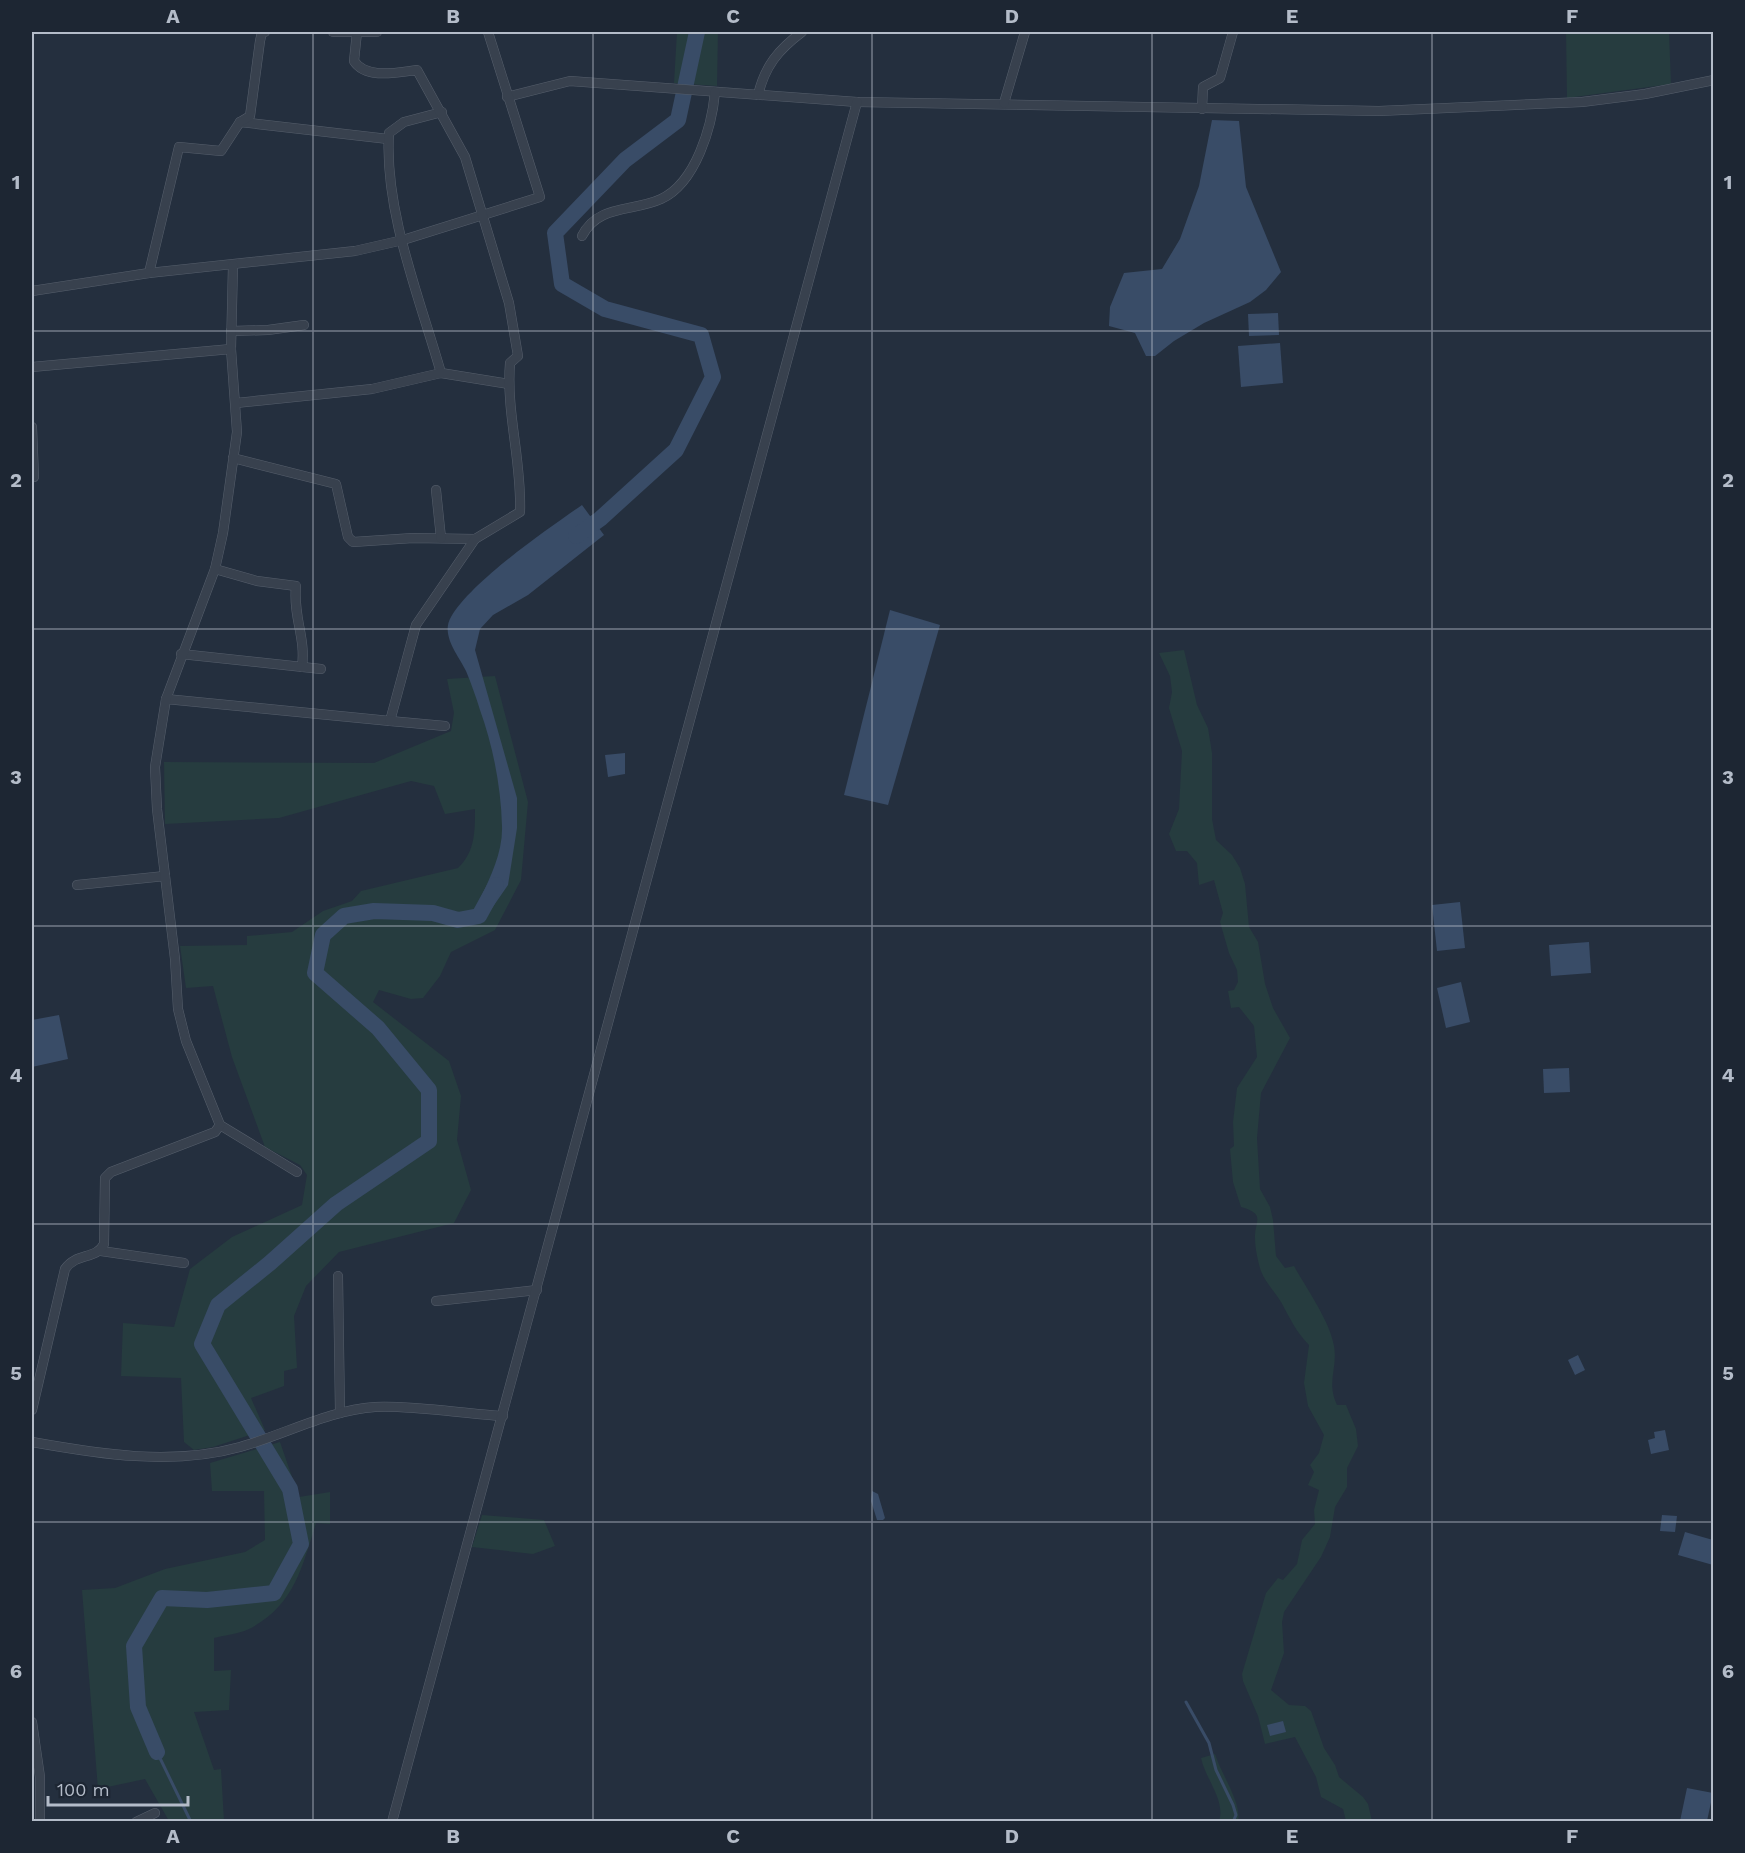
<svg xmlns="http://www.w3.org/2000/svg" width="1745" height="1853" font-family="'Work Sans',sans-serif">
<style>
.green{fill:#263c3f}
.water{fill:#394c67}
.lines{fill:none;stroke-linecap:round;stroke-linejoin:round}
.stream{stroke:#394c67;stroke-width:3}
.river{stroke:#394c67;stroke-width:16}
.minor-casing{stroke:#565f6c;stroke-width:10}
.minor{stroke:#38414e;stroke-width:9}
.grid{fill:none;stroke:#b4bcc9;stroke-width:1.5;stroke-opacity:0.55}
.neatline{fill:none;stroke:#b4bcc9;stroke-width:2}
.grid-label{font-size:20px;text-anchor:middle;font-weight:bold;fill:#b4bcc9}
</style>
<rect width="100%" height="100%" fill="#242f3e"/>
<g class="green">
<polygon points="677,32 718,32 717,86 674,83"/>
<polygon points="1566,32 1669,32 1671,84 1567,98"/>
<path d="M1184,650l13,55 11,23 4,25v66l4,21 16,15 8,13 5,16 4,43 9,15 7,42 8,24 17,30 -29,55 -4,45 3,51 10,18 3,13 3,36 9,12 9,-2c12,22 36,55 40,80 4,22 -8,36 3,59h9l10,24 2,17 -11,22v19l-12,20 -5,30 -9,20 -37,55 -2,10 2,31 -13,37 18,15 16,1 6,5 13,37 11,17 4,12 24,20 5,7 4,17h-26l-3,-12 -22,-12 -5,-20 -21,-40 -30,7 -7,-28 -15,-35 -1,-7 24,-81 12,-15 5,2 14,-16 5,-24 13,-16 -1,-14 5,-20 -11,-5 6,-13 -4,-7 9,-12 5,-18 -16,-29 -4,-23 5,-38c-13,-13 -19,-27 -28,-43 -6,-10 -16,-20 -20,-31 -3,-9 -6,-23 -6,-33 -1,-16 12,-24 -14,-31l-8,-25 -3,-33 4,-3 -1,-24 4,-34 20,-31 -3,-31 -15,-19 -8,1 -3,-17 6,-1 4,-8 -1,-12 -8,-17 -9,-31 3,-9 -9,-33 -15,5 -2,-22 -10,-12h-11l-7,-17 10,-25 3,-58 -13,-43 3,-16 -2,-16 -11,-23z"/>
<path d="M495,676l33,126 -7,78 -26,50 -44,22 -11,24 -17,22 -12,1 -32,-9 -6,12 76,59 12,35 -4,44 14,50 -17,33 -115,29 -33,34 -12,30 3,52 -13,3v15l-33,12 14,32 -52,17 -19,3 -10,-8 -3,-64 -60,-2 2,-53 51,4 16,-58 42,-32 70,-32 5,-30 -7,-10 -35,-18 -33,-90 -19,-71 -27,2 -6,-42 67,-1v-9l45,-4 31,-21 29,-10 9,-10 97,-23c17,-16 17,-36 17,-59l-30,5 -11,-28 -23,-5 -132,37 -114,6 -1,-62 210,1 77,-32 3,-18 -7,-34z"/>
<path d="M280,1442l19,55 31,-5v32l-14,-1c-14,45 -22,83 -67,106 -10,5 -24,6 -35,9v33l17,-1 -2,40 -35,2 20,58 7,-1 3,52h-55l-24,-42 -47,10 -16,-199 33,-2 50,-19 80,-17 20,-12 -1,-49h-52l-2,-28z"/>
<polygon points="482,1515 544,1520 555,1546 533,1554 472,1547"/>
<path d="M1215,1754c6,20 27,49 23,67h-19c7,-20 -14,-43 -18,-63z"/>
</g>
<g class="water">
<polygon points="1212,120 1239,121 1246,187 1281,272 1266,290 1250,302 1204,323 1174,341 1155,356 1146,356 1135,333 1109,326 1110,307 1124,273 1162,269 1180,239 1199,186"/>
<polygon points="1278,313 1279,335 1249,336 1248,314"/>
<polygon points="1280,343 1283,383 1241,387 1238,346"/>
<path d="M582,505l22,30 -76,60 -35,20 -13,14 -5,21 42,148v30l-9,57 -18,26 -10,-12c11,-23 23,-48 22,-73 -1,-39 -9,-80 -22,-116 -4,-13 -9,-27 -14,-39 -7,-15 -26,-36 -15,-54 21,-36 95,-87 131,-112z"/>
<polygon points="890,610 940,625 888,805 844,795"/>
<polygon points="625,753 625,774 608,777 605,755"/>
<polygon points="1460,902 1465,948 1437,951 1432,905"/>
<polygon points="1589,942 1591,973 1551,976 1549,945"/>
<polygon points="1461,982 1470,1022 1446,1028 1437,988"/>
<polygon points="59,1015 68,1059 32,1067 32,1020"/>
<polygon points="1569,1068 1570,1092 1544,1093 1543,1069"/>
<polygon points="1578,1355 1585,1370 1575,1375 1568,1360"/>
<polygon points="1665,1430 1669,1450 1651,1454 1648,1440 1655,1438 1654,1432"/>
<polygon points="872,1491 878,1494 885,1518 883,1520 877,1520 871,1501"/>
<polygon points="1662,1515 1677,1516 1675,1532 1660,1531"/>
<polygon points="1685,1532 1713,1540 1713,1565 1678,1555"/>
<polygon points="1283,1721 1286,1732 1270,1736 1267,1725"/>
<polygon points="1687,1788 1713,1793 1707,1821 1680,1821"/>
</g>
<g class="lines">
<g class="stream">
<polyline points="1186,1702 1209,1743 1216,1770 1233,1805 1236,1815 1233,1822"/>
<polyline points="157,1752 191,1822"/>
</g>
<g class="river">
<polyline points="576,536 600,519 676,450 713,377 701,335 605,309 562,284 555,233 625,160 678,120 697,32"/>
<polyline points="157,1752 138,1707 134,1646 162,1598 207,1600 274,1593 301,1544 290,1489 202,1344 218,1305 270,1263 336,1204 429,1141 429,1090 378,1028 315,973 323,935 344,916 374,911 433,913 458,920 479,916 496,885"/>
</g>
<g class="minor-casing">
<g id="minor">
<polyline points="333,32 377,32"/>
<path d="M758,95c7,-29 20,-45 44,-63"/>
<polyline points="507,97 570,81 857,102 1379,111 1582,102 1645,94 1714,80"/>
<polyline points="1004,103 1025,32"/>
<polyline points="1202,109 1203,87 1220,78 1233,32"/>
<polyline points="240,122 388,139"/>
<path d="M582,236c16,-32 51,-24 79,-37 35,-16 51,-73 54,-107"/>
<polyline points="149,273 179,147 221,151 240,122 250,116 260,41 262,32 265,32"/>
<polyline points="32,291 149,273 355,251 403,240 540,197 488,32"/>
<polyline points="231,331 268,330 304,325"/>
<polyline points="32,367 231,349"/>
<path d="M441,373c-21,-74 -57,-162 -52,-240l15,-11 38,-10"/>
<polyline points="236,403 372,389 441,373 509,384"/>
<polyline points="32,427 34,477"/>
<polyline points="233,458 336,484 348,537 353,542 413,538 475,539"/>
<polyline points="436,490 441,538"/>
<path d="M215,569l42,12 39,5c-3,32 10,51 6,81"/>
<polyline points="181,654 321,669"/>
<path d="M166,699l224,22 26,-96 59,-86 45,-27c2,-50 -14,-99 -10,-149l8,-7 -9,-53 -44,-146 -48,-87c-18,2 -51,10 -63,-9l3,-29"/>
<polyline points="390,721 445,726"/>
<polyline points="77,885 165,876"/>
<polyline points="220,1125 297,1172"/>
<polyline points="101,1251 184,1263"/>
<polyline points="338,1276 340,1413"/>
<polyline points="436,1301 537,1290"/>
<path d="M32,1410l33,-141c12,-17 31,-9 39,-25l1,-66 6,-6 104,-40 5,-7 -34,-84 -8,-32 -3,-50 -18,-150 -2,-42 11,-68 49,-130 8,-36 14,-101 -6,-83 2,-84"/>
<path d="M32,1442c67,12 140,24 208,5 44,-12 89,-37 135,-40 38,-2 89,7 128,9"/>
<polyline points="32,1722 40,1777 40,1822"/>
<polyline points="136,1822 155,1813"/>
<polyline points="392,1822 857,102"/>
</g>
</g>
<use href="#minor" class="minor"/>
</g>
<path class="grid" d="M313,32v1790M593,32v1790M872,32v1790M1152,32v1790M1432,32v1790M32,331h1682M32,629h1682M32,926h1682M32,1224h1682M32,1522h1682"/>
<rect width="1745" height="1853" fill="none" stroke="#1d2633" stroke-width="66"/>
<path d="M48 1796v9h140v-9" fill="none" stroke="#b4bcc9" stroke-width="3"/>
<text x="57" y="1796" font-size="18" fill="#b4bcc9" stroke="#1d2633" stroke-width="4.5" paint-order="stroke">100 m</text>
<rect x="33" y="33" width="1679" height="1787" class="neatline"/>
<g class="grid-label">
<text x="173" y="23">A</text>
<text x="453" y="23">B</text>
<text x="733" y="23">C</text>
<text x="1012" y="23">D</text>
<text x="1292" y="23">E</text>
<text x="1572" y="23">F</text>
<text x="16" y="189">1</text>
<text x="1728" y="189">1</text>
<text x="16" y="487">2</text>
<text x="1728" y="487">2</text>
<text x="16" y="784">3</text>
<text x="1728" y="784">3</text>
<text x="16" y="1082">4</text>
<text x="1728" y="1082">4</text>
<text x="16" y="1380">5</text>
<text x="1728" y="1380">5</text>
<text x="16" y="1678">6</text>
<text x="1728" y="1678">6</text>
<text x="173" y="1843">A</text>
<text x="453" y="1843">B</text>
<text x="733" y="1843">C</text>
<text x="1012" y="1843">D</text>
<text x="1292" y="1843">E</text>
<text x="1572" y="1843">F</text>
</g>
</svg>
